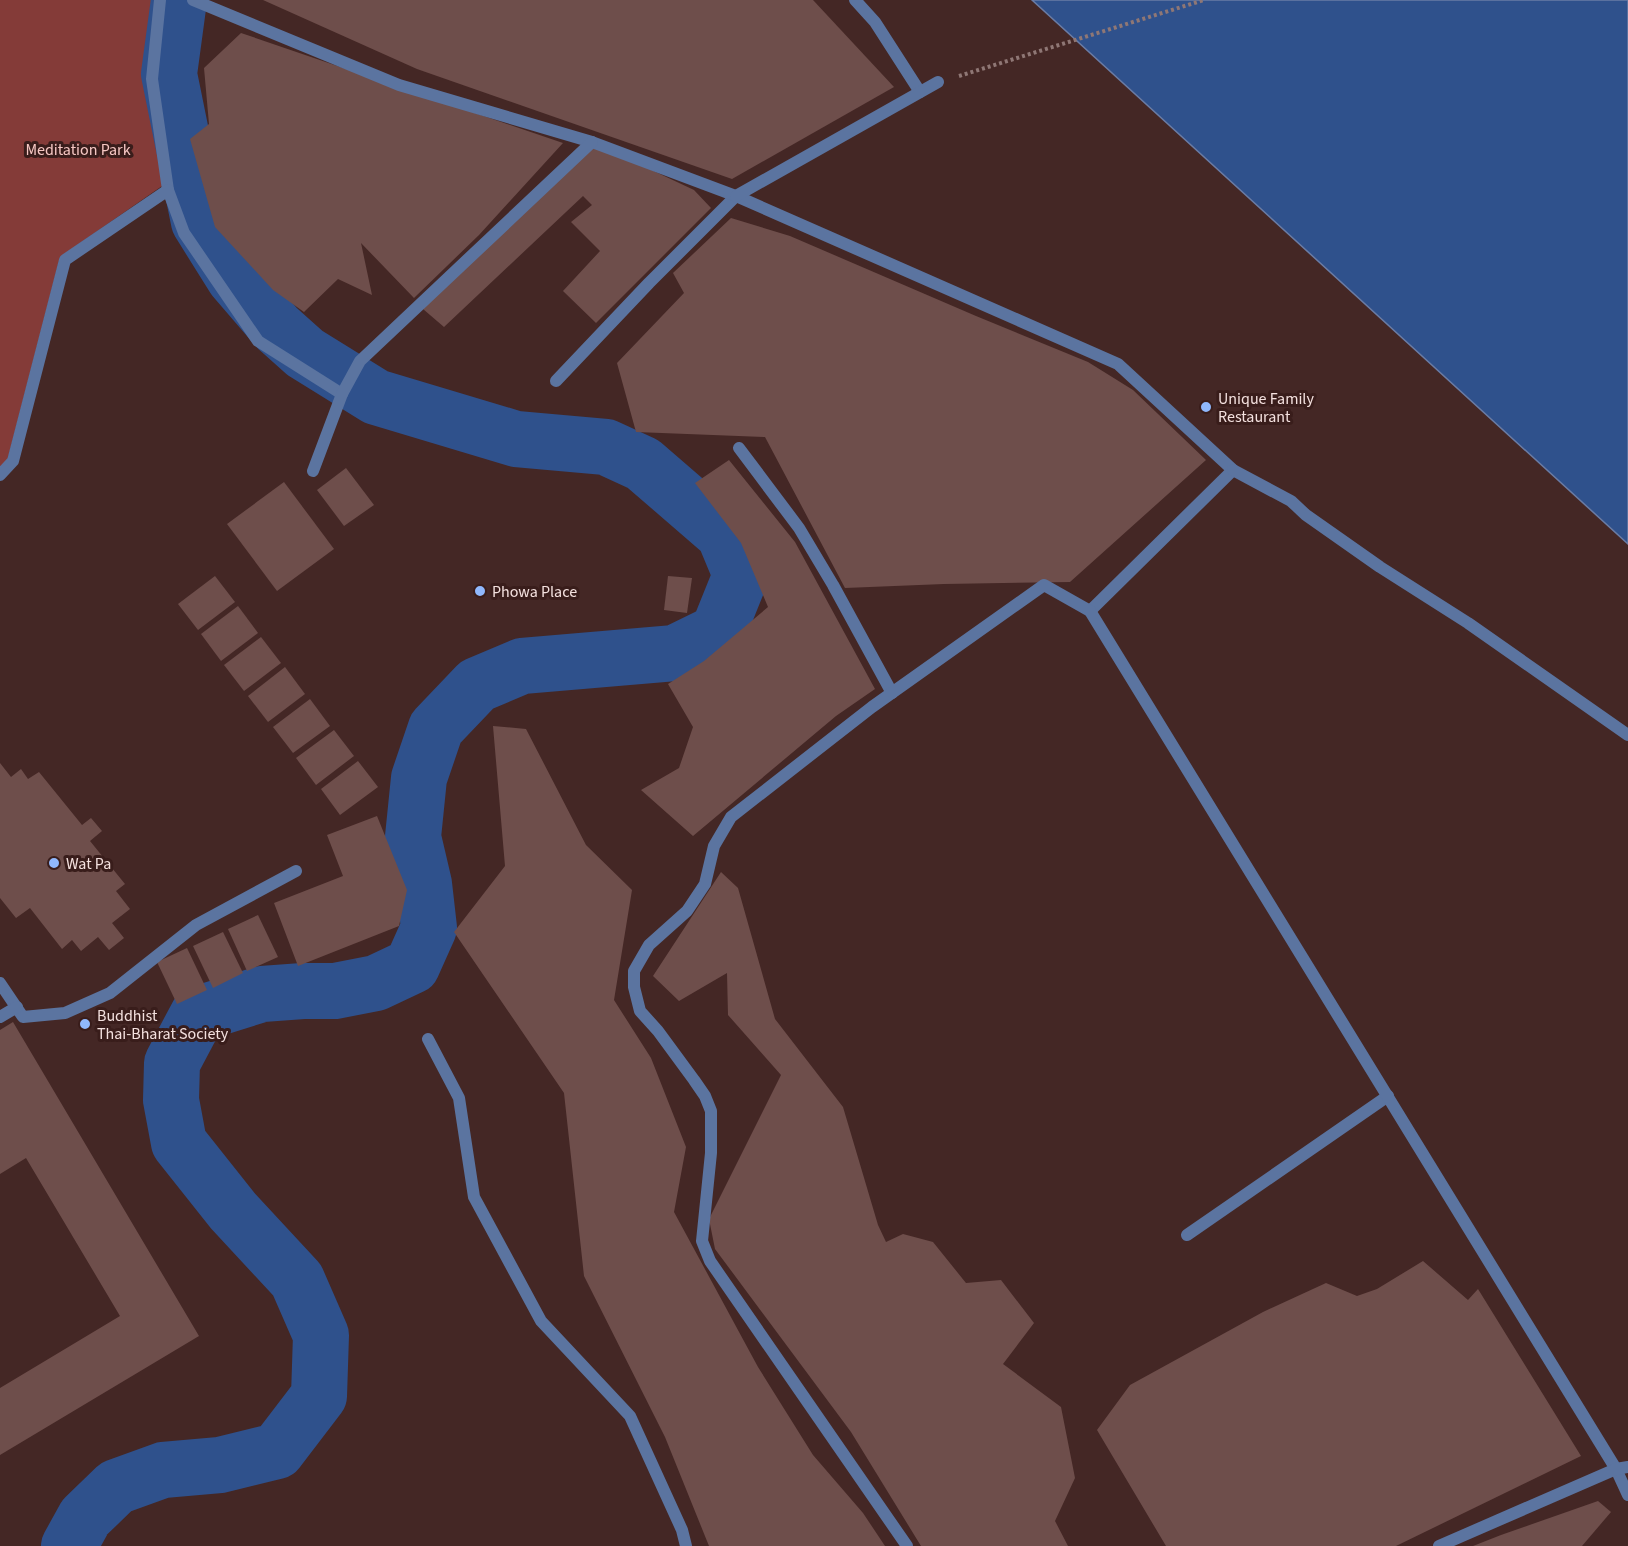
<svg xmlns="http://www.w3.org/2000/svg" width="1628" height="1546" font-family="'Source Sans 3',sans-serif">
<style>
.green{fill:#843b38}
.water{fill:#2f518c;stroke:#6a7ca5;stroke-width:1.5}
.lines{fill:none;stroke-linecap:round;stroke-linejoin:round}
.river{stroke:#2f518c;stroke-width:56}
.building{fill:#6e4e4b}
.path{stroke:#8f7775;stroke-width:4;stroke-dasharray:3 3;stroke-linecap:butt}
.lane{stroke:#5b74a0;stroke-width:12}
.street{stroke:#5b74a0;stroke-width:12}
.poi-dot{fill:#90b8fd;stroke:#391d1b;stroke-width:2}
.labels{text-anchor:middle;stroke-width:6;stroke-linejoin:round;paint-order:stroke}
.park-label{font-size:16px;fill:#f6c7c3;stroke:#391d1b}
.poi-label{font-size:16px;fill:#f4e1df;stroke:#391d1b;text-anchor:start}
</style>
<rect width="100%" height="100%" fill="#442725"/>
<polygon class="green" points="0,0 153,0 147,79 162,186 60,257 7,462 0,468"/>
<polygon class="water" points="1032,0 1628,0 1628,544"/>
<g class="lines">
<polyline class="river" points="69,1546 85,1517 116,1487 163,1470 220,1465 277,1451 319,1396 321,1335 297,1280 233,1211 179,1143 171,1100 172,1063 198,1014 262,994 303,991 335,991 376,983 412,966 429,928 424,884 413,837 419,778 436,728 477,685 522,666 675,653 718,632 741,575 724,534 643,464 606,447 516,439 376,397 305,353 277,328 234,278 199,222 169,74 179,0"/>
</g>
<g class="building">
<polygon points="263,0 813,0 894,87 732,179 417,69"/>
<polygon points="241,33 563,143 479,235 414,298 361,243 372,295 338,279 304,312 273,290 215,227 190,139 209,124 204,68"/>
<polygon points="592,142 694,190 711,208 596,323 563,291 600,251 571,222 592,205 583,196 444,327 423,309"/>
<polygon points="731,218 790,236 976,316 1088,362 1133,390 1206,460 1070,582 944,584 845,588 765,437 636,432 617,363 684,293 673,273"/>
<polygon points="729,460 795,542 875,689 836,716 693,836 641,790 679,768 693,727 668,684 704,661 768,607 741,543 695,483"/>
<polygon points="346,468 374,505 344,526 317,490"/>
<polygon points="284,482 334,549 277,591 227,524"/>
<polygon points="215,576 235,602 198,630 178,604"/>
<polygon points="668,576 692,578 687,613 664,610"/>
<polygon points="238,606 258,633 221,661 201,634"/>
<polygon points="261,637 281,663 244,691 224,665"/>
<polygon points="285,667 305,694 268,722 248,696"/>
<polygon points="310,699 330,726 293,753 273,727"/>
<polygon points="493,726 526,729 586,845 632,890 614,1000 651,1058 686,1147 674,1212 758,1367 813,1455 863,1513 885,1546 709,1546 665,1437 584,1276 564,1093 454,932 505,866"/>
<polygon points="334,730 354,756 316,785 296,758"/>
<polygon points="358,761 378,787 340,815 321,789"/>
<polygon points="0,763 11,777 21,769 28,779 39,772 82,825 91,818 102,831 90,841 125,884 116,891 130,909 112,923 124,938 109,950 98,937 81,951 72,940 62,949 30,908 16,918 0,898"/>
<polygon points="377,816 407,890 399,926 298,966 274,903 343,876 327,835"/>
<polygon points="721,872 738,888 775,1019 843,1107 878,1225 886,1242 903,1234 933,1242 966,1283 1001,1280 1034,1323 1003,1364 1061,1407 1075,1478 1055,1521 1068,1546 921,1546 851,1432 715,1249 709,1219 781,1075 728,1015 727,973 679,1001 653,976"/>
<polygon points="258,915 278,957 247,971 228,929"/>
<polygon points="223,932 243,973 213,988 193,946"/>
<polygon points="187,948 207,990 177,1004 157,962"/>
<polygon points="13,1022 199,1336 0,1455 0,1388 120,1316 26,1158 0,1174 0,1030"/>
<polygon points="1423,1261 1468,1300 1478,1289 1581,1456 1396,1546 1166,1546 1097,1430 1130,1385 1263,1312 1326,1283 1357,1296 1377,1289"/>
<polygon points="1598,1501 1611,1512 1582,1546 1473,1546 1501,1535"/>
</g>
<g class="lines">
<polyline class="path" points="959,76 1204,0"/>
<g class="lane">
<polyline points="160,0 152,79 168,190"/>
<polyline points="556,381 649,283 736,196"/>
<polyline points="0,475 13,461 65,260 168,190 184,233 258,341 342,394"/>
<polyline points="0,983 23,1017 65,1013 110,993 196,925 296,871"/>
<polyline points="0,1017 17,1007"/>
</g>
<g class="street">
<polyline points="193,0 399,85 592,142 736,196 1118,364 1233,470 1090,611"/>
<polyline points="855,0 875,22 920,92"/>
<polyline points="736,196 938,82"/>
<polyline points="739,448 799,528 833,585 892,693"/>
<polyline points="1233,470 1291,501 1306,515 1380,567 1468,623 1628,735"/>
<polyline points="313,471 342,394 360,361 592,142"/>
<polyline points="428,1039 459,1098 474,1197 541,1321 630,1416 682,1530 686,1546"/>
<polyline points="1187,1235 1388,1096"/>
<polyline points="907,1546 710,1261 702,1241 711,1153 711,1111 705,1096 694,1080 658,1031 640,1011 634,987 634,971 649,945 687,911 705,884 714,846 731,817 872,707 1044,585 1090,611 1616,1469 1628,1495"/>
<polyline points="1439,1546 1616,1469 1628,1467"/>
</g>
</g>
<g class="poi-dot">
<circle cx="1206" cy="407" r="6"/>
<circle cx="480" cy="591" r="6"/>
<circle cx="54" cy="863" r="6"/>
<circle cx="85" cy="1024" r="6"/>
</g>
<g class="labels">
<g class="park-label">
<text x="78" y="155">Meditation Park</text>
</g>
<g class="poi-label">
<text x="1218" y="404">Unique Family<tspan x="1218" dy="18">Restaurant</tspan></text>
<text x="492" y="597">Phowa Place</text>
<text x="66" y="869">Wat Pa</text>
<text x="97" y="1021">Buddhist<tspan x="97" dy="18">Thai-Bharat Society</tspan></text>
</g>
</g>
</svg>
